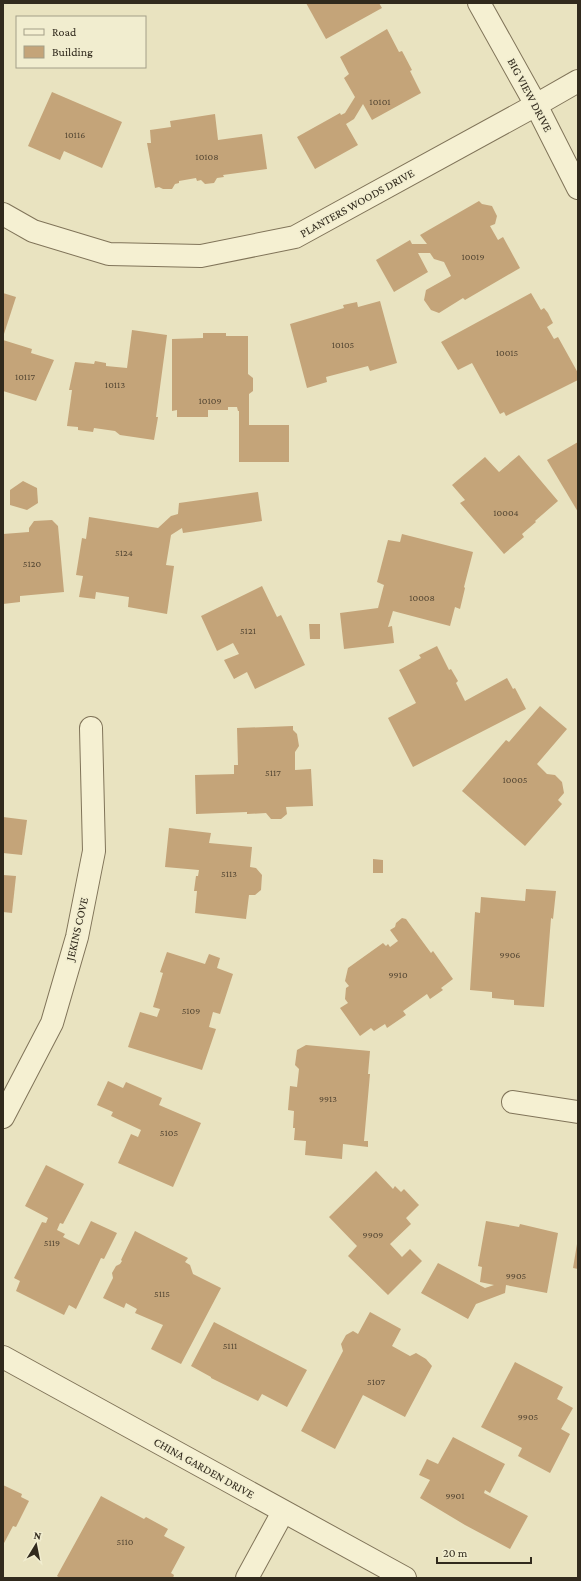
<svg xmlns="http://www.w3.org/2000/svg" width="581" height="1581" font-family="'Crimson Pro',serif">
<style>
.building{fill:#c4a479}
.lines{fill:none;stroke-linecap:round;stroke-linejoin:round}
.minor-casing{stroke:#807459;stroke-width:24}
.tertiary-casing{stroke:#807459;stroke-width:24}
.minor{stroke:#f5f0d2;stroke-width:22}
.tertiary{stroke:#f5f0d2;stroke-width:22}
.labels{text-anchor:middle;stroke-width:3;stroke-linejoin:round;paint-order:stroke}
.number-label{font-size:10px;fill:#564834}
.street-label{font-size:12px;fill:#312a1d;stroke:#f1edcf}
</style>
<rect width="100%" height="100%" fill="#e9e3c0"/>
<g class="building">
<polygon points="306,3 379,3 382,8 326,39"/>
<polygon points="387,29 399,52 402,51 412,70 410,71 421,93 372,120 363,104 354,119 346,124 358,145 315,169 297,137 340,113 341,115 345,113 355,97 344,78 349,74 340,57"/>
<polygon points="52,92 122,122 102,168 64,151 60,160 28,146"/>
<polygon points="215,114 218,140 262,134 267,169 223,175 224,177 217,178 214,183 205,184 201,180 197,181 196,178 179,181 179,183 175,184 172,189 163,189 159,187 155,188 147,143 151,143 150,130 171,127 170,121"/>
<polygon points="479,201 482,204 492,206 497,216 495,224 490,226 498,240 503,237 520,268 465,300 463,298 439,313 431,310 424,300 426,290 451,276 444,262 434,259 430,253 418,253 428,272 394,292 376,260 410,240 412,244 427,244 420,235"/>
<polygon points="3,293 16,297 3,337"/>
<polygon points="531,293 541,310 544,308 548,313 553,323 547,327 554,339 558,337 578,373 578,380 506,416 504,412 500,414 472,363 458,370 441,342"/>
<polygon points="380,301 397,363 370,371 368,366 326,377 327,382 307,388 290,324 344,308 343,305 357,302 358,307"/>
<polygon points="132,330 167,335 156,417 158,417 154,440 120,435 115,431 94,428 93,432 78,430 78,427 67,426 72,390 69,390 75,362 94,364 95,361 106,363 106,366 127,368"/>
<polygon points="203,333 226,333 226,336 248,336 248,374 253,378 253,391 249,394 249,425 289,425 289,462 239,462 239,411 238,411 237,407 228,407 228,410 208,410 208,417 177,417 177,410 172,411 172,339 203,338"/>
<polygon points="3,340 32,349 31,353 54,360 36,401 3,391"/>
<polygon points="578,442 578,512 547,460"/>
<polygon points="519,455 558,501 535,521 536,522 522,534 524,537 504,554 460,503 465,500 452,485 485,457 499,472"/>
<polygon points="23,481 37,488 38,503 27,510 10,505 10,490"/>
<polygon points="258,492 262,521 183,533 182,528 171,535 166,565 174,566 167,614 128,607 129,597 96,592 95,599 79,597 83,576 76,575 82,538 86,539 89,517 158,528 171,516 178,514 179,503"/>
<polygon points="52,520 58,526 64,592 20,596 20,602 3,604 3,534 29,532 29,528 34,521"/>
<polygon points="402,534 473,552 464,587 465,588 460,609 455,607 450,626 393,611 388,627 392,626 394,643 344,649 340,613 378,608 384,585 377,582 388,540 400,542"/>
<polygon points="262,586 277,617 281,615 282,617 305,665 255,689 247,672 234,679 224,660 239,654 233,643 217,651 201,616"/>
<polygon points="309,624 320,624 320,639 310,639"/>
<polygon points="437,646 449,670 451,669 458,681 456,683 465,701 507,678 513,689 515,688 526,709 413,767 388,718 416,703 399,670 421,658 419,655"/>
<polygon points="540,706 567,729 537,764 547,774 555,775 562,782 564,793 558,800 562,804 525,846 462,791 506,740 509,742"/>
<polygon points="293,726 293,730 297,734 299,746 295,752 295,770 311,769 313,806 286,807 287,814 281,819 271,819 266,813 247,814 247,812 196,814 195,775 234,774 234,765 238,765 237,728"/>
<polygon points="3,817 27,820 22,855 3,853"/>
<polygon points="169,828 211,833 209,843 252,847 250,867 256,868 262,875 261,890 255,895 249,895 246,919 195,913 197,891 194,891 196,876 198,876 199,870 165,867"/>
<polygon points="373,859 383,860 383,873 373,873"/>
<polygon points="3,875 16,876 12,913 3,912"/>
<polygon points="526,889 556,891 553,919 551,918 544,1007 514,1005 514,1000 492,998 492,992 470,990 475,912 480,913 481,897 525,901"/>
<polygon points="402,918 406,919 431,953 433,951 453,979 441,988 443,990 430,999 427,994 403,1011 406,1015 387,1028 385,1024 374,1031 371,1028 360,1036 340,1008 348,1003 345,999 346,988 349,986 345,981 348,968 383,943 386,946 388,944 390,947 398,941 390,930 395,927 396,923"/>
<polygon points="167,952 205,964 209,954 220,958 217,968 233,974 220,1014 213,1012 209,1027 216,1029 202,1070 128,1047 140,1012 157,1017 160,1009 153,1007 163,973 160,972"/>
<polygon points="306,1045 370,1051 368,1074 370,1074 364,1141 368,1141 368,1147 343,1144 342,1159 305,1155 306,1141 294,1140 295,1128 293,1128 294,1111 288,1110 290,1086 297,1087 299,1069 295,1065 297,1050"/>
<polygon points="108,1081 123,1088 126,1082 162,1098 159,1105 201,1123 173,1187 118,1163 131,1134 138,1137 141,1130 111,1116 113,1112 97,1105"/>
<polygon points="46,1165 84,1184 63,1224 60,1223 57,1230 65,1234 63,1237 79,1245 91,1221 117,1233 104,1259 101,1258 76,1309 69,1305 64,1315 16,1291 20,1281 14,1278 42,1222 46,1223 48,1218 25,1206"/>
<polygon points="376,1171 393,1189 395,1186 401,1192 404,1189 419,1205 406,1218 411,1224 390,1244 402,1257 410,1249 422,1261 388,1295 348,1256 357,1246 329,1217"/>
<polygon points="486,1221 519,1227 520,1224 558,1233 547,1293 506,1285 505,1293 476,1304 468,1319 421,1293 438,1263 485,1288 494,1285 480,1282 482,1267 478,1266"/>
<polygon points="135,1231 188,1258 185,1262 190,1265 193,1274 221,1288 181,1364 151,1349 163,1325 135,1313 137,1309 126,1303 124,1308 103,1298 113,1278 112,1273 116,1266 120,1264 122,1261 121,1260"/>
<polygon points="577,1244 578,1244 578,1269 573,1268"/>
<polygon points="370,1312 401,1329 392,1346 410,1356 416,1353 426,1359 432,1366 405,1417 363,1395 335,1449 301,1431 343,1351 341,1344 346,1335 353,1331 358,1334"/>
<polygon points="214,1322 307,1370 287,1407 262,1394 258,1401 211,1378 211,1377 191,1366"/>
<polygon points="515,1362 563,1387 557,1399 573,1408 561,1429 570,1434 550,1473 518,1456 522,1448 481,1427"/>
<polygon points="453,1437 505,1464 490,1493 485,1490 484,1493 528,1516 510,1549 465,1525 420,1498 430,1480 419,1475 427,1459 438,1464"/>
<polygon points="3,1485 22,1494 21,1497 29,1501 16,1527 13,1526 3,1545"/>
<polygon points="101,1496 144,1519 146,1517 168,1529 164,1536 185,1547 171,1573 174,1575 173,1578 60,1578 57,1576"/>
</g>
<g class="lines">
<g class="minor-casing">
<g id="minor">
<polyline points="3,214 33,231 109,254 201,256 295,237 536,105 578,81"/>
<polyline points="513,1102 578,1112"/>
<polyline points="3,1117 52,1023 77,937 94,851 91,728"/>
<polyline points="3,1357 405,1578"/>
<polyline points="247,1578 283,1512"/>
</g>
</g>
<g class="tertiary-casing">
<polyline id="tertiary" points="479,3 536,105 578,188"/>
</g>
<use href="#minor" class="minor"/>
<use href="#tertiary" class="tertiary"/>
</g>
<g class="labels">
<g class="number-label">
<text x="380" y="105">10101</text>
<text x="75" y="138">10116</text>
<text x="207" y="160">10108</text>
<text x="473" y="260">10019</text>
<text x="343" y="348">10105</text>
<text x="507" y="356">10015</text>
<text x="25" y="380">10117</text>
<text x="115" y="388">10113</text>
<text x="210" y="404">10109</text>
<text x="506" y="516">10004</text>
<text x="124" y="556">5124</text>
<text x="32" y="567">5120</text>
<text x="422" y="601">10008</text>
<text x="248" y="634">5121</text>
<text x="273" y="776">5117</text>
<text x="515" y="783">10005</text>
<text x="229" y="877">5113</text>
<text x="510" y="958">9906</text>
<text x="398" y="978">9910</text>
<text x="191" y="1014">5109</text>
<text x="328" y="1102">9913</text>
<text x="169" y="1136">5105</text>
<text x="373" y="1238">9909</text>
<text x="52" y="1246">5119</text>
<text x="516" y="1279">9905</text>
<text x="162" y="1297">5115</text>
<text x="230" y="1349">5111</text>
<text x="376" y="1385">5107</text>
<text x="528" y="1420">9905</text>
<text x="455" y="1499">9901</text>
<text x="125" y="1545">5110</text>
</g>
<g class="street-label">
<text transform="translate(530 95) rotate(62)" y="4">BIG VIEW DRIVE</text>
<text transform="translate(357 203) rotate(-29)" y="4">PLANTERS WOODS DRIVE</text>
<text transform="translate(77 929) rotate(-77)" y="4">JEKINS COVE</text>
<text transform="translate(204 1468) rotate(29)" y="4">CHINA GARDEN DRIVE</text>
</g>
</g>
<rect width="581" height="1581" fill="none" stroke="#312a1d" stroke-width="8"/>
<rect x="16" y="16" width="130" height="52" fill="#f1edcf" stroke="#a49f88"/>
<rect x="24" y="29" width="20" height="6" fill="#f5f0d2" stroke="#a49f88"/>
<text x="52" y="36" font-size="12" fill="#312a1d">Road</text>
<rect x="24" y="46" width="20" height="12" fill="#c4a479" stroke="#a49f88"/>
<text x="52" y="56" font-size="12" fill="#312a1d">Building</text>
<g transform="translate(36 1545) rotate(10)" stroke="#f1edcf" stroke-width="3" paint-order="stroke">
<path d="M0-3L7 15L0 10L-7 15Z" fill="#312a1d"/>
<text y="-6" font-size="11" font-weight="bold" text-anchor="middle" fill="#312a1d">N</text>
</g>
<path d="M437 1557v6h94v-6" fill="none" stroke="#312a1d" stroke-width="2"/>
<text x="443" y="1557" font-size="12" fill="#312a1d" stroke="#f1edcf" stroke-width="3" paint-order="stroke">20 m</text>
</svg>
